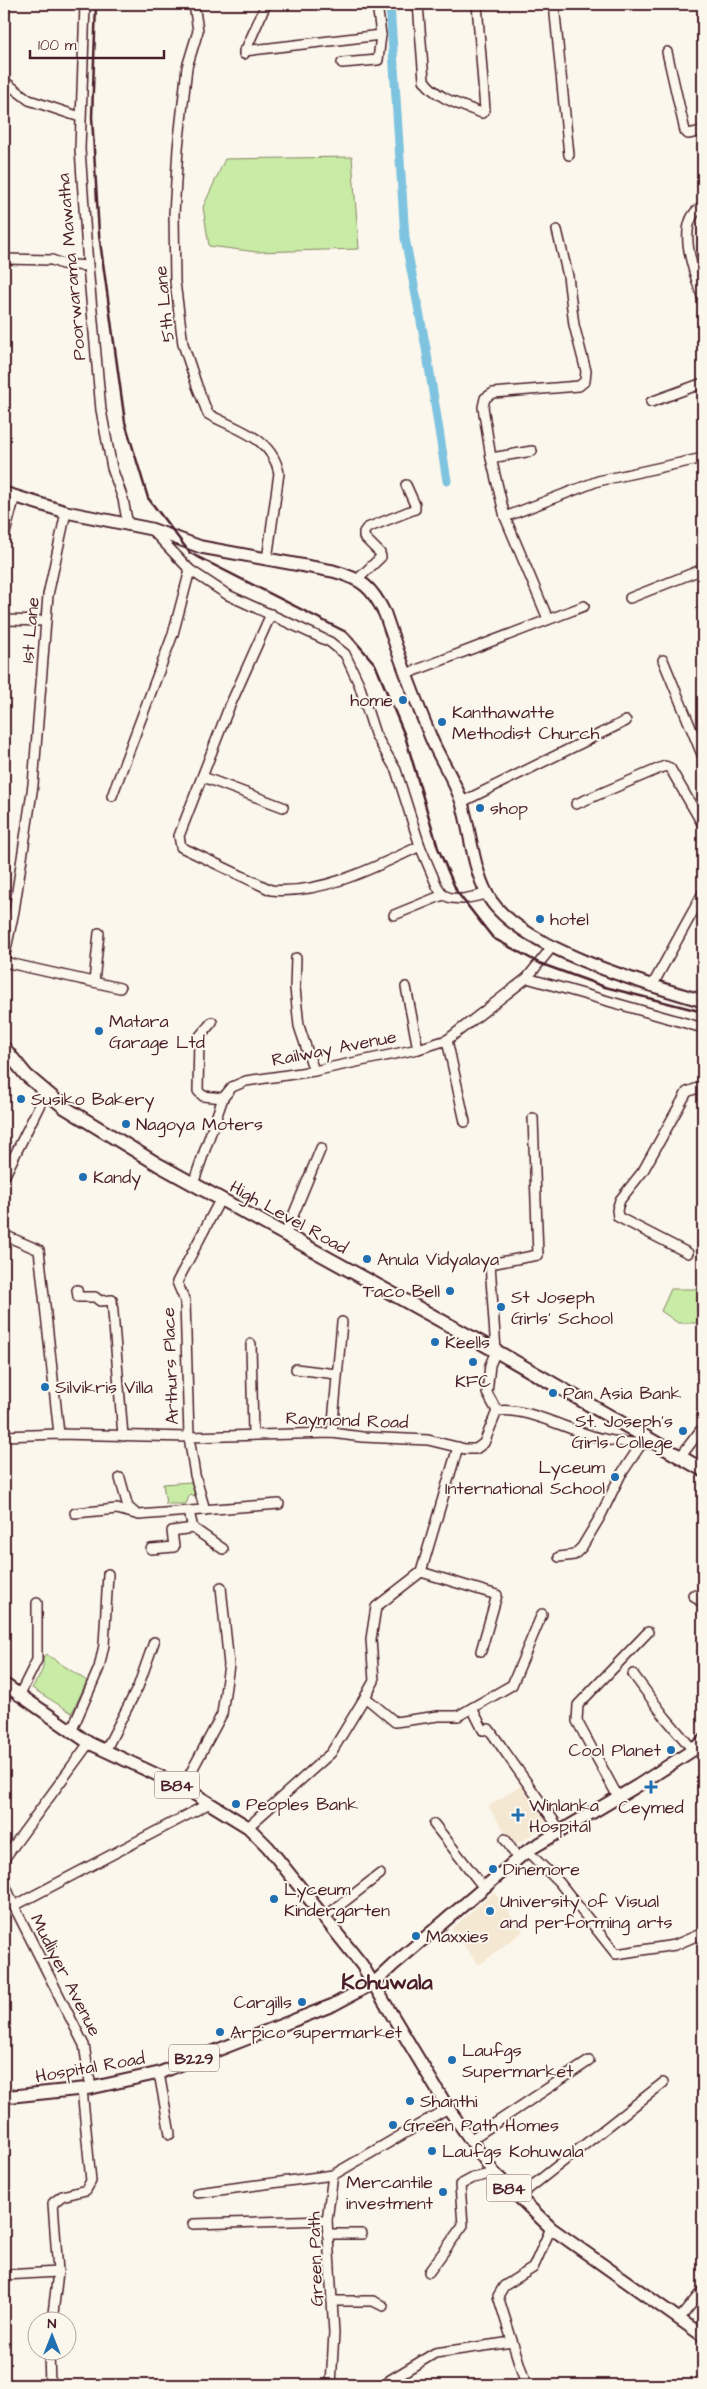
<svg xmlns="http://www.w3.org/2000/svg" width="707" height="2389" font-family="'Architects Daughter',sans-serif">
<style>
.built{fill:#f5e8d3}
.green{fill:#c8eba5;stroke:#898568}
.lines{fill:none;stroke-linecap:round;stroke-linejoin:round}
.canal{stroke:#7ec3df;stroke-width:9}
.minor-casing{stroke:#4a1f2b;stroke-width:12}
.major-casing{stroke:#4a1f2b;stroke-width:15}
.highway-casing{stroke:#4a1f2b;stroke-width:16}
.minor{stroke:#fbf7ec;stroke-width:9}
.major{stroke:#fbf7ec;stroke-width:11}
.highway{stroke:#fbf7ec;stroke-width:12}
.rail{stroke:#4a1f2b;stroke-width:2.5}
.poi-dot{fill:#1f6fb2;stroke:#fbf7ec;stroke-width:2}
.labels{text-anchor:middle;stroke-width:4;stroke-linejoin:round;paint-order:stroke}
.shield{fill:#fbf7ec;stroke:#7f6065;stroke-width:1}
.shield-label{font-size:16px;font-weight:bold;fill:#4a1f2b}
.street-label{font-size:18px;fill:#4a1f2b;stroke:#fbf7ec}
.poi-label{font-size:18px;fill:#4a1f2b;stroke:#fbf7ec;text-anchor:start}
.district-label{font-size:22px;font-weight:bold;fill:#4a1f2b;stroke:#fbf7ec}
</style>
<rect width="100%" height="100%" fill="#fbf7ec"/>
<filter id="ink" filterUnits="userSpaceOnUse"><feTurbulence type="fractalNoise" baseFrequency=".02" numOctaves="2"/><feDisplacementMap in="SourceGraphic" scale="10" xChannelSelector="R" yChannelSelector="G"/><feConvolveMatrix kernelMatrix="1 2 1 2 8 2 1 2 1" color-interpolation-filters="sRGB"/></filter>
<g filter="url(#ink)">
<g class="built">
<polygon points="522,1785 548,1824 514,1846 488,1806"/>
<polygon points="494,1892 523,1931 479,1965 451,1929"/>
</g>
<g class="green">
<polygon points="352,157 359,249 257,252 209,246 203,207 225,159"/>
<path d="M671,1289h28c7,10 5,23 1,34h-22l-17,-12z"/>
<polygon points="191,1482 195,1496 190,1494 186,1504 166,1504 163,1484"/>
<path d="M46,1654l41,27 -15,32 -40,-25c6,-10 13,-18 11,-30z"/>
</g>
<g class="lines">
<polyline class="canal" points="390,4 405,238 426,348 447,481"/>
<g class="minor-casing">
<g id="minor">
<polyline points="85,4 80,149 88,266 101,410 112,468 123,499 128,525"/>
<path d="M194,4l4,27 -11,36 -9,81 -4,66 1,68 8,62 14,42 11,28c29,16 64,23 71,59l-12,87"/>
<path d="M418,4l6,76c11,18 39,26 58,33l3,-3 -8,-106"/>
<polyline points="554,4 569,155"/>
<polyline points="244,51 381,35"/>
<polyline points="667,52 685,131 688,134 703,131"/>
<polyline points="244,54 266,4"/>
<polyline points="342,63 378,60 381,35 377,4"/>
<polyline points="4,81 29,100 80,117"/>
<path d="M703,206c-30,16 -8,69 0,93"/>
<polyline points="4,259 52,260 62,264 88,266"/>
<polyline points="651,402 703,383"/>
<polyline points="491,458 532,451"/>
<polyline points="505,517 598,481 703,458"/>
<polyline points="151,529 190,570 228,595 330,642 345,654 359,684 375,734 396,770 420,846 437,886 443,895 451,898 463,899 487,894"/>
<polyline points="4,537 15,496"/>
<polyline points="358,579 381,557 380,553 364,537 364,532 367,528 415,509 415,505 406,485"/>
<polyline points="630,598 703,569"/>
<path d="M271,614l-43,96 -49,126 2,11 90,43c50,5 105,-23 149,-44"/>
<polyline points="548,619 505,517 491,458 483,407 485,398 493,393 579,386 585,381 586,371 574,325 568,276 557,230"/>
<polyline points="4,620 46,621"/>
<polyline points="663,660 703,757"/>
<polyline points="406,674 584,606"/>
<polyline points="203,777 283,807"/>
<polyline points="112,796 173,634 190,570"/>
<polyline points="462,802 626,721"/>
<polyline points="576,804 665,766 670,768 703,825"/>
<polyline points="394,915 443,895"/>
<polyline points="296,958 295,988 299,1026 314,1071"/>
<polyline points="4,959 14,911 33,785 48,595 66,512"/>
<polyline points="4,962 120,988"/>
<polyline points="527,978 703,1028"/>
<polyline points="94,982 99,933"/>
<polyline points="652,986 703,893"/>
<polyline points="406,987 418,1049"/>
<polyline points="212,1022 199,1037 198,1091 203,1096 223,1098"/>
<polyline points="447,1040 465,1122"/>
<polyline points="4,1177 46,1092"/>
<polyline points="193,1184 223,1098 232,1087 246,1081 314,1071 418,1049 447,1040 527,978 552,947"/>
<polyline points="4,1235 39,1250 59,1434"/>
<polyline points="285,1235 321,1148"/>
<polyline points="688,1253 618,1217 617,1210 620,1200 643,1171 687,1092 703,1086"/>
<polyline points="77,1290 78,1297 95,1297 100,1301 112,1300 123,1436"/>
<polyline points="251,1344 253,1434"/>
<polyline points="296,1369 336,1374"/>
<polyline points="497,1411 487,1393 490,1365 496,1351 490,1264 538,1255 533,1118"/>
<polyline points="332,1433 342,1322"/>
<path d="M4,1436l55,-2 130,3 143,-4 30,4 66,3 37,9h11l8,-6 13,-32c30,-5 76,22 107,28 16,4 33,4 50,5"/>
<polyline points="681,1456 703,1427"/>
<polyline points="120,1478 128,1507 135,1513"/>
<polyline points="205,1510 195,1475 189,1437 185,1301 177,1282 220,1200"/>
<polyline points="189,1512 193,1528 223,1549"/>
<polyline points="75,1513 117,1509 139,1515 279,1504"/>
<polyline points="151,1549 174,1547 172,1531 193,1528"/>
<polyline points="559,1557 574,1555 582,1547 600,1517 620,1476 642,1443"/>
<polyline points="421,1572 497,1595 481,1651"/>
<polyline points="693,1595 703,1604"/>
<polyline points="633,1674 665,1717 693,1750"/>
<polyline points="19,1696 37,1660 37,1603"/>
<polyline points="365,1697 395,1722 438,1716 458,1716 512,1685 542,1614"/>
<polyline points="472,1708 483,1730 489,1729 561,1831"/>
<polyline points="71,1732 99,1668 104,1645 108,1574"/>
<polyline points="105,1751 138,1687 154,1642"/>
<polyline points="183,1787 222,1714 229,1665 221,1587"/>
<polyline points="618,1797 577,1721 578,1705 648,1632"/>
<polyline points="434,1824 484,1888"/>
<polyline points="248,1827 331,1753 365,1697 374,1681 371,1639 376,1607 421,1572 458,1447"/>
<polyline points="505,1839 518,1859"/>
<polyline points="527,1851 559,1882 616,1954 675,1945 703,1933"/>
<polyline points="4,1859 89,1743"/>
<polyline points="4,1882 14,1906 84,2045 91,2088"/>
<polyline points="14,1906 210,1803"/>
<polyline points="326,1916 380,1874"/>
<polyline points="159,2073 170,2134"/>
<polyline points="470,2140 589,2061"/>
<polyline points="197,2193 333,2175"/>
<polyline points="518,2197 663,2083"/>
<polyline points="193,2224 327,2220"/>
<polyline points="327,2234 362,2234"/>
<polyline points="429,2272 463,2225 460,2185 473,2178 494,2173"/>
<polyline points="4,2275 58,2272"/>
<polyline points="332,2301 373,2301 383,2306"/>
<polyline points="680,2318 703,2290"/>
<polyline points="52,2322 58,2272 53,2203 62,2196 86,2190 91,2181 82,2089"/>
<polyline points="49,2352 50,2385"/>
<polyline points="390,2380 435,2353 512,2342"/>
<polyline points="331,2385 334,2333 327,2220 333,2175 448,2108"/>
<polyline points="526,2385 498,2296 504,2286 533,2268 551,2228"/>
</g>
</g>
<g class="major-casing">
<g id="major">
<path d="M4,493l62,19 85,17 50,18 132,24c29,8 39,16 52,43 14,42 29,83 46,124 9,22 24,42 31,65 9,30 10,62 25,91 27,53 161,91 216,107"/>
<polyline points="4,1684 89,1743 183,1787 248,1827 268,1847 362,1965 448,2108 494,2173 551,2228 703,2336"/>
<polyline points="4,2097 91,2088 159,2073 333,2005 374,1983 393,1965 527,1851 637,1786 693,1750 703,1741"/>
</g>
</g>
<g class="highway-casing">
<polyline id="highway" points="4,1048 26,1075 64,1107 159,1165 496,1351 703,1470"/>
</g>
<use href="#minor" class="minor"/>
<use href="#major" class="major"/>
<use href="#highway" class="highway"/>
<polyline class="rail" points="96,4 92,117 99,234 125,422 148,498 190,553 348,633 375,664 405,736 438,848 457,892 493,938 539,963 605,987 703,1012"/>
</g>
</g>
<g class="poi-dot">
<circle cx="403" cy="700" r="5"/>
<circle cx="442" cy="722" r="5"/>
<circle cx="480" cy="808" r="5"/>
<circle cx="540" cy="919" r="5"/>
<circle cx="99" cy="1031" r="5"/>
<circle cx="21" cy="1099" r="5"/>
<circle cx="126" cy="1124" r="5"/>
<circle cx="83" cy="1177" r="5"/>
<circle cx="367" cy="1259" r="5"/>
<circle cx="450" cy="1291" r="5"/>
<circle cx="501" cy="1307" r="5"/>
<circle cx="435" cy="1342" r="5"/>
<circle cx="473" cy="1362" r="5"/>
<circle cx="45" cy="1387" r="5"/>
<circle cx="553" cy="1393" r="5"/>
<circle cx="683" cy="1431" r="5"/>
<circle cx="615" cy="1477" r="5"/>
<circle cx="671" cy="1750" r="5"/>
<path d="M648.5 1779.5h5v5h5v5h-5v5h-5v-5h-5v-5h5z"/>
<circle cx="236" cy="1804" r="5"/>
<path d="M515.5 1807.5h5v5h5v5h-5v5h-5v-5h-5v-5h5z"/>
<circle cx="493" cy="1869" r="5"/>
<circle cx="274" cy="1899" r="5"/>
<circle cx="490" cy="1911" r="5"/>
<circle cx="416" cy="1936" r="5"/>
<circle cx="302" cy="2002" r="5"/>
<circle cx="220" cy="2032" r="5"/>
<circle cx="452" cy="2060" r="5"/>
<circle cx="410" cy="2101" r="5"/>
<circle cx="393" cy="2125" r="5"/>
<circle cx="432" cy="2151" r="5"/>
<circle cx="443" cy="2192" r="5"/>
</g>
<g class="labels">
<g class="shield">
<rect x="154.5" y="1771.5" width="45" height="27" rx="4"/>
<rect x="169" y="2044.5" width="50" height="27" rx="4"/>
<rect x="486.5" y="2174.5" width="45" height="27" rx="4"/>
</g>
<g class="shield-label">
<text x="177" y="1791">B84</text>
<text x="194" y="2064">B229</text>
<text x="509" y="2194">B84</text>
</g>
<g class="street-label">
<text transform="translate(71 267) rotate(-95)" y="6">Poorwarama Mawatha</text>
<text transform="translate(164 304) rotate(-96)" y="6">5th Lane</text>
<text transform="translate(30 630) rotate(-85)" y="6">1st Lane</text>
<text transform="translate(334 1048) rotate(-11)" y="6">Railway Avenue</text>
<text transform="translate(289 1217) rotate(29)" y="6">High Level Road</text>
<text transform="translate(170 1366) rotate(-92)" y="6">Arthurs Place</text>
<text transform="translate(347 1420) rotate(2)" y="6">Raymond Road</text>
<text transform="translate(66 1975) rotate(63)" y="6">Mudliyer Avenue</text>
<text transform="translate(90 2067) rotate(-10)" y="6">Hospital Road</text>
<text transform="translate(315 2259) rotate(-92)" y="6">Green Path</text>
</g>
<g class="poi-label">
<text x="393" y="706" text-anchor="end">home</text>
<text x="452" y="718">Kanthawatte<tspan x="452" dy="21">Methodist Church</tspan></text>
<text x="490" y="814">shop</text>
<text x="550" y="925">hotel</text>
<text x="109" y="1027">Matara<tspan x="109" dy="21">Garage Ltd</tspan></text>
<text x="31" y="1105">Susiko Bakery</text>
<text x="136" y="1130">Nagoya Moters</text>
<text x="93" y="1183">Kandy</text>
<text x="377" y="1265">Anula Vidyalaya</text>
<text x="440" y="1297" text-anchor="end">Taco Bell</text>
<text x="511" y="1303">St Joseph<tspan x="511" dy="21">Girls' School</tspan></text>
<text x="445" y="1348">Keells</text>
<text x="473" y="1387" text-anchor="middle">KFC</text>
<text x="55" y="1393">Silvikris Villa</text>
<text x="563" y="1399">Pan Asia Bank</text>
<text x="673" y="1427" text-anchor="end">St. Joseph's<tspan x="673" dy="21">Girls College</tspan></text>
<text x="605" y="1473" text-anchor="end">Lyceum<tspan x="605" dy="21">International School</tspan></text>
<text x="661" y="1756" text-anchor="end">Cool Planet</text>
<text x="246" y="1810">Peoples Bank</text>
<text x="529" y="1811">Winlanka<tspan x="529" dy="21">Hospital</tspan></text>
<text x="651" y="1813" text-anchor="middle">Ceymed</text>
<text x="503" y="1875">Dinemore</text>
<text x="284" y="1895">Lyceum<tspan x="284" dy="21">Kindergarten</tspan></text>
<text x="500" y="1907">University of Visual<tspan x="500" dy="21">and performing arts</tspan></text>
<text x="426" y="1942">Maxxies</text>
<text x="292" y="2008" text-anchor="end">Cargills</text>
<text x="230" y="2038">Arpico supermarket</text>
<text x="462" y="2056">Laufgs<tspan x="462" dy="21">Supermarket</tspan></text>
<text x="420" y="2107">Shanthi</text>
<text x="403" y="2131">Green Path Homes</text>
<text x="442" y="2157">Laufgs Kohuwala</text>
<text x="433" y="2188" text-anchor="end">Mercantile<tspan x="433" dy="21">investment</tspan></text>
</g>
<g class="district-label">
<text x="387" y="1989">Kohuwala</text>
</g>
</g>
<rect width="707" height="2389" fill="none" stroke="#fbf7ec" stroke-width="20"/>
<rect x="10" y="10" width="687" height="2369" fill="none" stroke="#4a1f2b" stroke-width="2" filter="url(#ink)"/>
<g transform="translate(52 2336)"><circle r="24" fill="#fbf7ec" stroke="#b4a19f"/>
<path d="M0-4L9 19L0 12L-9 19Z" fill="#1f6fb2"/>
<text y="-8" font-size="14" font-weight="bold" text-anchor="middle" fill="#4a1f2b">N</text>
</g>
<path d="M30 50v8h134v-8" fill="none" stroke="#4a1f2b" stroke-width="2.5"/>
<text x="38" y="50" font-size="15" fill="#4a1f2b" stroke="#fbf7ec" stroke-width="4" paint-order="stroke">100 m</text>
</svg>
